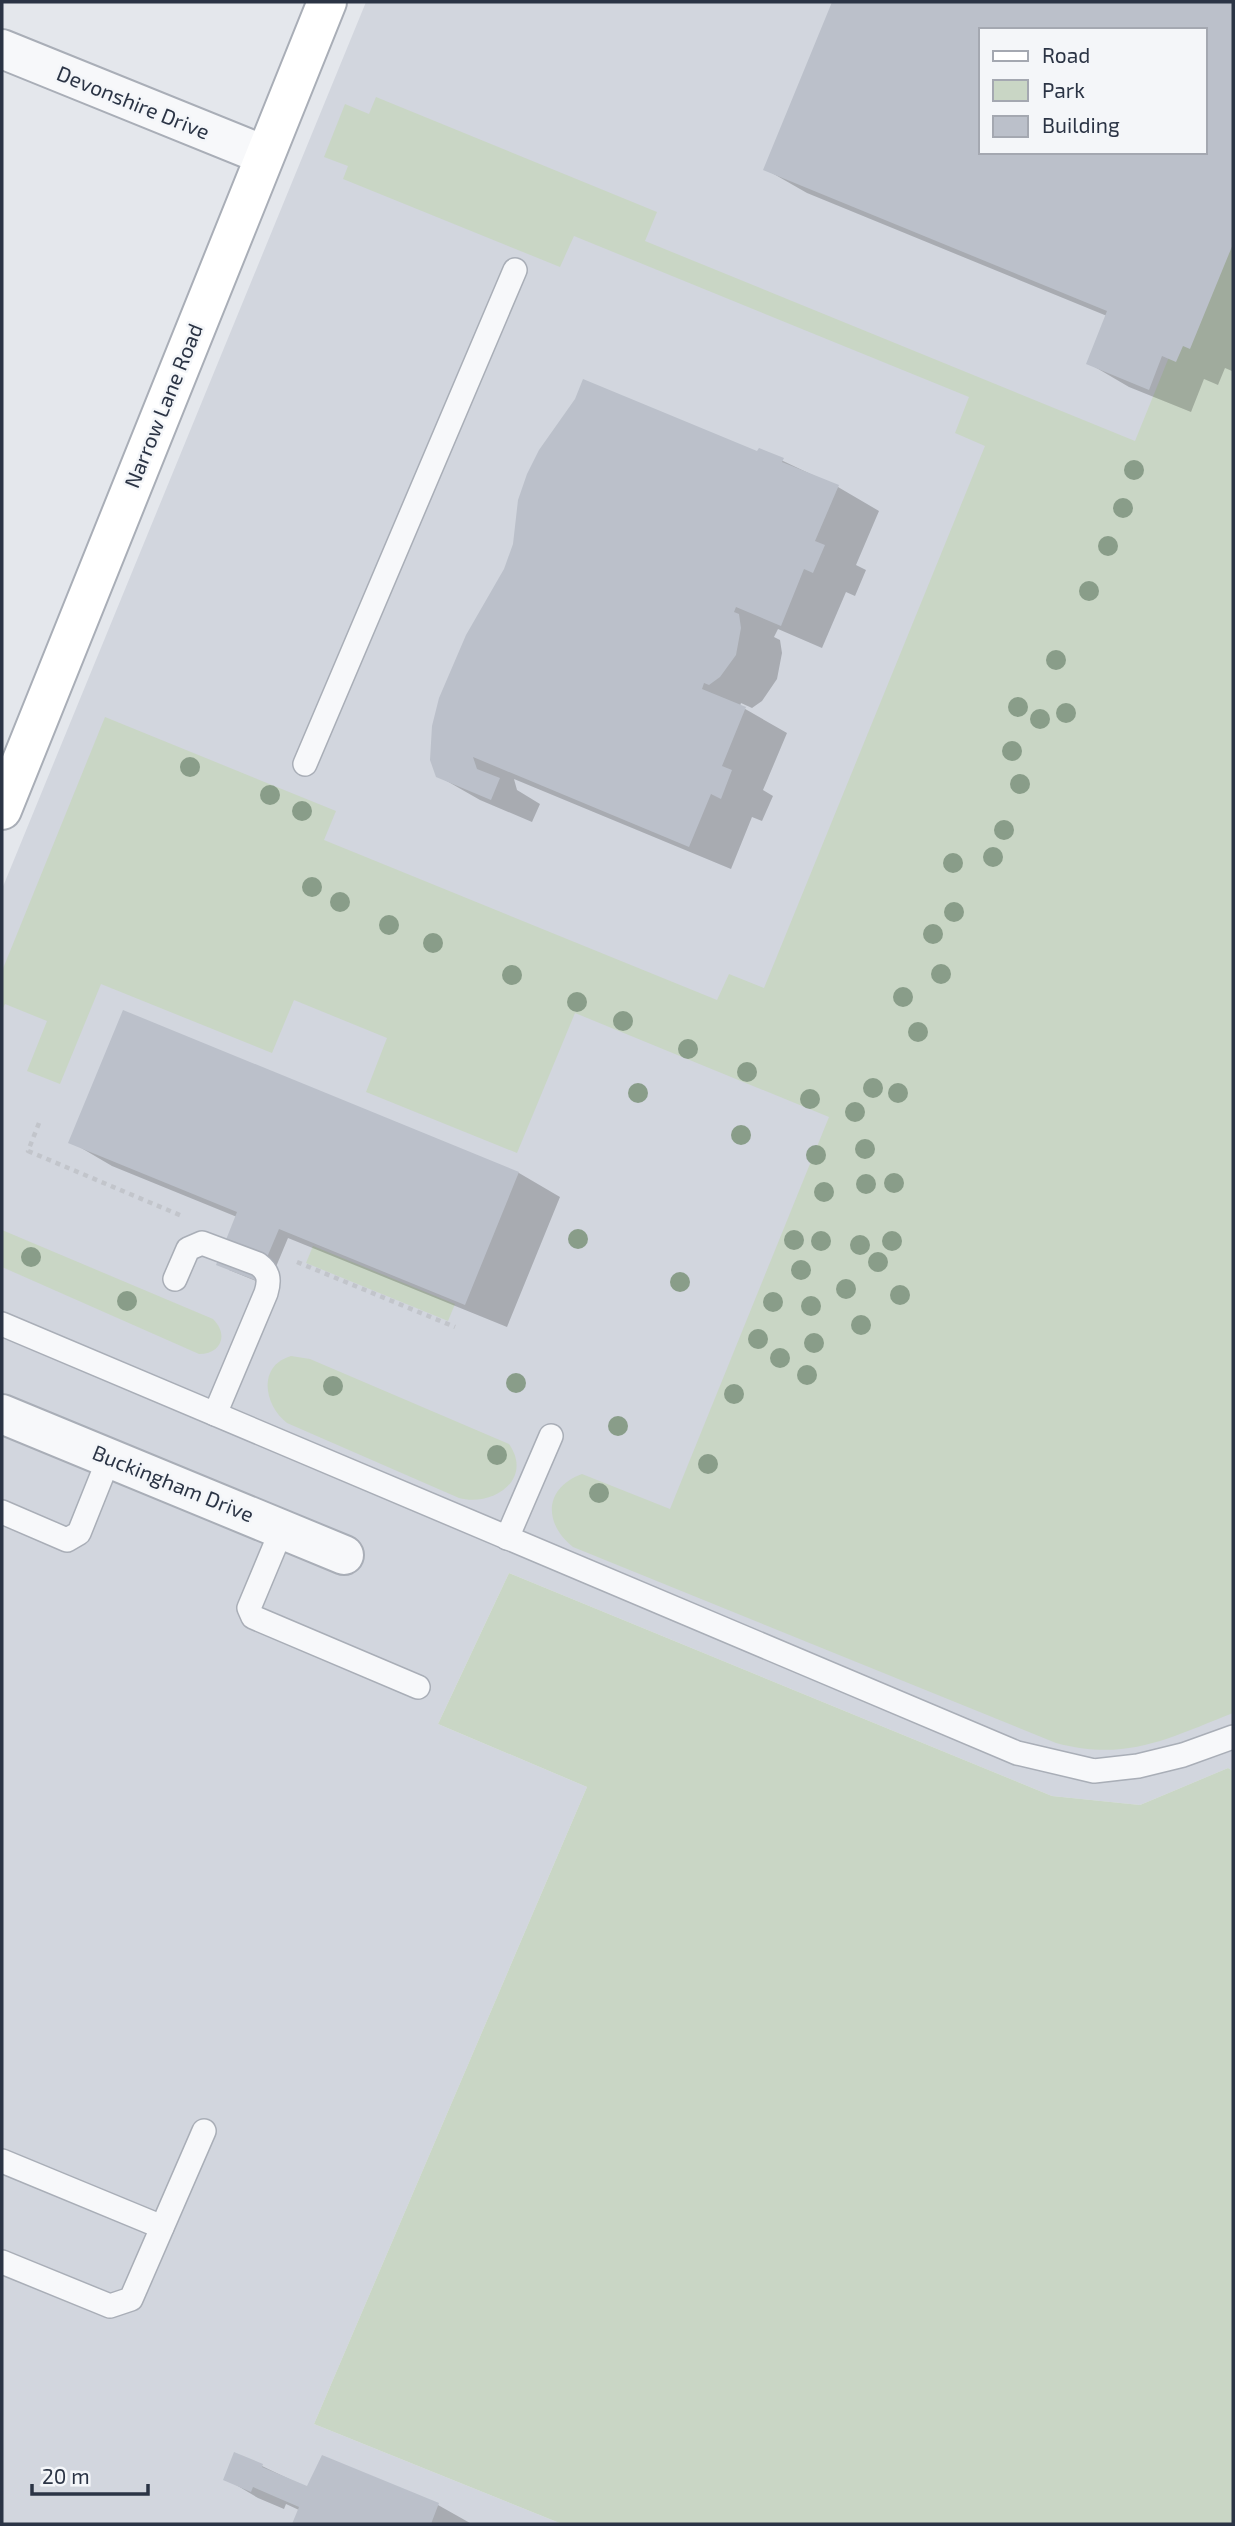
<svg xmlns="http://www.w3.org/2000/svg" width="1235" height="2526" font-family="'Exo 2',sans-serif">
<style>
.built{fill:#d2d6de;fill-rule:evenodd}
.green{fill:#c9d6c5}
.shadow{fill:#0003;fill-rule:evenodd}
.building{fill:#bbc0ca;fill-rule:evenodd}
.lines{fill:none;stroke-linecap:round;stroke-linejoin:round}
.lane-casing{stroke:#a9aeb7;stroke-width:26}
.street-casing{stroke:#a9aeb7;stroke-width:42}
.secondary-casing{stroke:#a9aeb7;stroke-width:42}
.path{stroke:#c2c5cb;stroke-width:4.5;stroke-dasharray:5 5;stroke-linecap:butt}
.lane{stroke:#f7f8fa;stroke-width:23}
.street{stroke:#f7f8fa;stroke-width:38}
.secondary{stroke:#fff;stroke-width:38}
.tree{fill:#899d89}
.labels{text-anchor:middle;stroke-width:5;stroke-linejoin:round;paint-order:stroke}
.street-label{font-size:21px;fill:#2b3445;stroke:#f4f6f9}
</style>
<rect width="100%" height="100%" fill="#e4e7ec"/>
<path class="built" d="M366,2h867v1769l-5,-3 -88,37 -88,-9 -543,-223 -71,151 149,63 -273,637 248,100h-560v-1635zM981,30h224v122h-224z"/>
<g class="green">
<path d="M376,97l281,115 -12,29 490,200 98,-242v1514c-64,25 -106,49 -177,30l-483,-196c-30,-24 -29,-59 9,-73l88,35 159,-392 -254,-104 -58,140 -151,-61 21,-54 -93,-38 -22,53 -171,-69 -41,100 -33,-13 20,-50 -42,-17 -3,6v-39l103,-254 231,94 -12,29 393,160 12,-26 35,14 221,-542 -30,-13 14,-36 -395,-161 -14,31 -217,-88 5,-13 -24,-9 21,-53 24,10z"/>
<path d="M2,1230l211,89c16,16 8,35 -14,35l-197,-87z"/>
<polygon points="313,1246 455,1304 448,1321 306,1263"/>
<path d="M291,1356l19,3 199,85c25,36 -17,63 -50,54l-172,-75c-23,-18 -30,-57 4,-67z"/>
<polygon points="509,1573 1052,1796 1140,1805 1228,1768 1233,1771 1233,2524 562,2524 314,2424 587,1787 438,1724"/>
</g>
<g class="shadow">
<path d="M834,2h399v366l-1,3 -7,-3 -7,17 -14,-6 -13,33 -62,-25 -41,-24 19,-47 -300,-123 -42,-24zM981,30h224v122h-224z"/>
<polygon points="760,450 838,487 879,511 856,565 866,570 855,596 846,592 822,648 778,629 774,637 780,640 782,653 777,679 762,701 752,708 741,703 740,706 787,733 763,790 773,796 762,821 752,817 731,869 514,779 517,790 540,804 532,822 480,800 438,776"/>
<polygon points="124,1012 519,1173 560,1197 507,1327 288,1238 268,1286 229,1270 237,1217 112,1166 71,1142"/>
<polygon points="262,2466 308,2488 438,2505 470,2523 294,2524 299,2510 286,2504 284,2509 258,2498 226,2479"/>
</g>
<g class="building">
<path d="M832,2h401v242l-43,105 -7,-3 -7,16 -14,-6 -13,34 -63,-26 21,-53 -344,-141zM981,30h224v122h-224z"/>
<polygon points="583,379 757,451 759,448 784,458 782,462 839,485 815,541 825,545 813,573 804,569 781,626 736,607 734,612 739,614 741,628 736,655 720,677 709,685 704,683 702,689 746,707 722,766 732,770 721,799 711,794 689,847 473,757 477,769 500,778 491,800 436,777 430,760 432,726 439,698 466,635 504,569 513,544 518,500 527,474 539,450 575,399"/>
<polygon points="123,1010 519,1172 465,1305 279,1229 257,1281 216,1265 237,1212 68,1143"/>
<polygon points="234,2452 263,2464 262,2467 307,2486 322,2455 439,2503 431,2524 292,2524 299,2507 253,2487 251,2492 223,2480"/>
</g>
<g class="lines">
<g class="lane-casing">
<g id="lane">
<polyline points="305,764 515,270"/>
<path d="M175,1279l13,-30 14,-6 56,21c11,8 12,16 8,29l-51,121"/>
<polyline points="2,1324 1017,1753 1094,1771 1138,1766 1183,1755 1233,1737"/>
<polyline points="2,1512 67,1540 79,1533 109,1458"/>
<polyline points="282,1529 249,1608 253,1617 418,1687"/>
<polyline points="507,1538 551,1436"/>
<polyline points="2,2161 162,2227"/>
<polyline points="2,2262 110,2306 131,2299 204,2131"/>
</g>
</g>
<g class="street-casing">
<g id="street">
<polyline points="2,49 264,155"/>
<polyline points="2,1414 344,1555"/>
</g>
</g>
<g class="secondary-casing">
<polyline id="secondary" points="2,810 327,2"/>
</g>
<g class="path">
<polyline points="39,1123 28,1151 182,1216"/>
<polyline points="297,1262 455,1327"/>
</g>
<use href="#lane" class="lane"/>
<use href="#street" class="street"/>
<use href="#secondary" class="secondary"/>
</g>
<g class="tree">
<circle cx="1134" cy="470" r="10"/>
<circle cx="1123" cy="508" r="10"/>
<circle cx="1108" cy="546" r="10"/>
<circle cx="1089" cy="591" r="10"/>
<circle cx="1056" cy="660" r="10"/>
<circle cx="1018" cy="707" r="10"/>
<circle cx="1066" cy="713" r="10"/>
<circle cx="1040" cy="719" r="10"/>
<circle cx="1012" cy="751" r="10"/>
<circle cx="190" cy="767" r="10"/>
<circle cx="1020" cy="784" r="10"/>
<circle cx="270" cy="795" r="10"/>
<circle cx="302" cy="811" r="10"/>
<circle cx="1004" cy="830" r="10"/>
<circle cx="993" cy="857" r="10"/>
<circle cx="953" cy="863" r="10"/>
<circle cx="312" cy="887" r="10"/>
<circle cx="340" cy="902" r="10"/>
<circle cx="954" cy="912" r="10"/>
<circle cx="389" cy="925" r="10"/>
<circle cx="933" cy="934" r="10"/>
<circle cx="433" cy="943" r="10"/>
<circle cx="941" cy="974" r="10"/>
<circle cx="512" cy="975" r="10"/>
<circle cx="903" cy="997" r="10"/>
<circle cx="577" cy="1002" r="10"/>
<circle cx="623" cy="1021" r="10"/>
<circle cx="918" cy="1032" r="10"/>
<circle cx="688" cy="1049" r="10"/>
<circle cx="747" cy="1072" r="10"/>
<circle cx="873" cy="1088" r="10"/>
<circle cx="638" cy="1093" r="10"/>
<circle cx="898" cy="1093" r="10"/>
<circle cx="810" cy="1099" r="10"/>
<circle cx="855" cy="1112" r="10"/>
<circle cx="741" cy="1135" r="10"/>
<circle cx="865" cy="1149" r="10"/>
<circle cx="816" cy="1155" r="10"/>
<circle cx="894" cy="1183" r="10"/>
<circle cx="866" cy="1184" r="10"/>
<circle cx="824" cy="1192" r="10"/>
<circle cx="578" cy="1239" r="10"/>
<circle cx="794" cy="1240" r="10"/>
<circle cx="821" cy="1241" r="10"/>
<circle cx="892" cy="1241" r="10"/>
<circle cx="860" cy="1245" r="10"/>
<circle cx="31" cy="1257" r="10"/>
<circle cx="878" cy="1262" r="10"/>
<circle cx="801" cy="1270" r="10"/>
<circle cx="680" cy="1282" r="10"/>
<circle cx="846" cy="1289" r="10"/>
<circle cx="900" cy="1295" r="10"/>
<circle cx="127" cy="1301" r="10"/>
<circle cx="773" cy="1302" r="10"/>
<circle cx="811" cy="1306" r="10"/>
<circle cx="861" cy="1325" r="10"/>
<circle cx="758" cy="1339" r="10"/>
<circle cx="814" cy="1343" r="10"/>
<circle cx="780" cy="1358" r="10"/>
<circle cx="807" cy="1375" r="10"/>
<circle cx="516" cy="1383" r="10"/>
<circle cx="333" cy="1386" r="10"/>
<circle cx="734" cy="1394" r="10"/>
<circle cx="618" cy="1426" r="10"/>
<circle cx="497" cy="1455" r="10"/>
<circle cx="708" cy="1464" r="10"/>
<circle cx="599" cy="1493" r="10"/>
</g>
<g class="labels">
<g class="street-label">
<text transform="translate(133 103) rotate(22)" y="7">Devonshire Drive</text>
<text transform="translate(164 406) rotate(-68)" y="7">Narrow Lane Road</text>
<text transform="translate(173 1484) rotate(22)" y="7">Buckingham Drive</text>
</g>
</g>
<rect width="1235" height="2526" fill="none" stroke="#2b3445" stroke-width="7"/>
<rect x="979" y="28" width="228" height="126" fill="#f4f6f9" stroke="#a4a8b1" stroke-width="2"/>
<rect x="993" y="51" width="35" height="10" fill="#ffffff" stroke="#a4a8b1" stroke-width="2"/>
<text x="1042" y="63" font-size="21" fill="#2b3445">Road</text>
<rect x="993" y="80" width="35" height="21" fill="#c9d6c5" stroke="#a4a8b1" stroke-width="2"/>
<text x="1042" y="98" font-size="21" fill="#2b3445">Park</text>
<rect x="993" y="116" width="35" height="21" fill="#bbc0ca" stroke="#a4a8b1" stroke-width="2"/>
<text x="1042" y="133" font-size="21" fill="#2b3445">Building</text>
<path d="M32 2484v10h116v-10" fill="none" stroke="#2b3445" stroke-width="3.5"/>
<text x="42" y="2484" font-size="21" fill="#2b3445" stroke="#f4f6f9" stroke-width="5" paint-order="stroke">20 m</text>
</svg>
